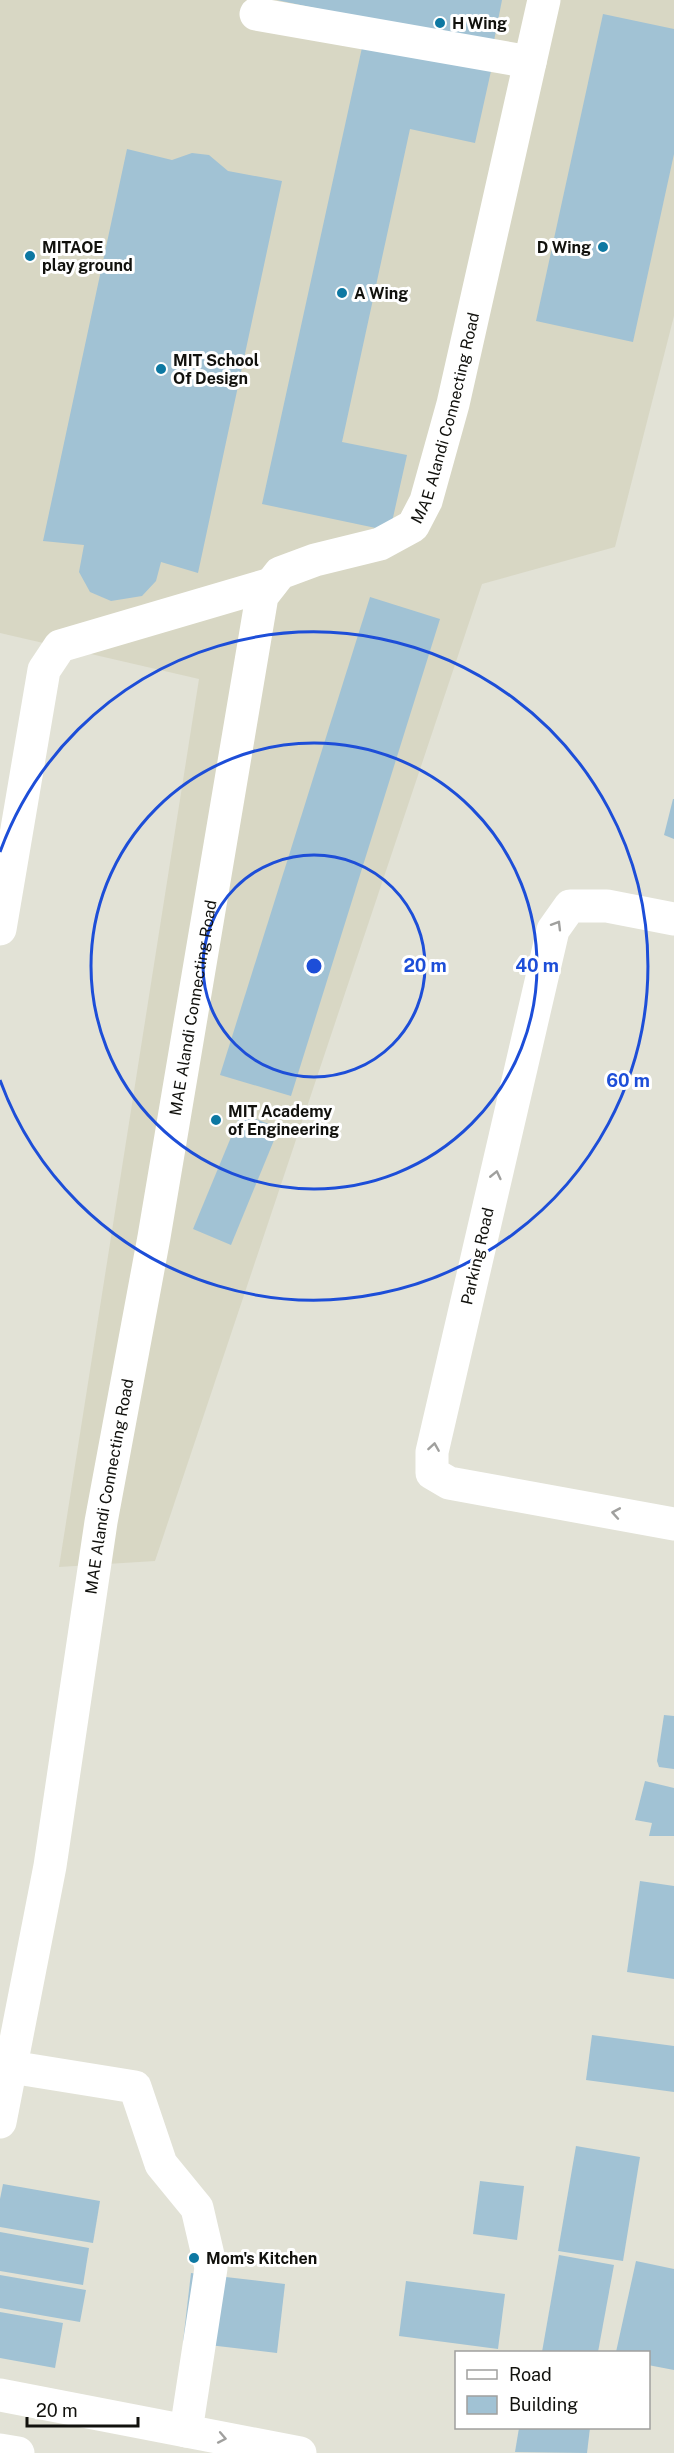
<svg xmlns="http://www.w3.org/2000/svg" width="674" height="2453" font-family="'Public Sans',sans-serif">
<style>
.built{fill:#d8d7c4}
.building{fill:#a1c2d4}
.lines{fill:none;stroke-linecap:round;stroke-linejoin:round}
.minor{stroke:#fff;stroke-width:33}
.major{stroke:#fff;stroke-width:33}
.oneway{stroke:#a0a09e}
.ring{fill:none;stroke:#1d4ed8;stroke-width:3}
.poi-dot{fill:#0d78a2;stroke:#fff;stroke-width:2}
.labels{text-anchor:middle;stroke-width:6;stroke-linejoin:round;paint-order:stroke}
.poi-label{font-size:16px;font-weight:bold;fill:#11110d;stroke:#fff;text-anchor:start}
.street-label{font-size:16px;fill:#11110d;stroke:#fff}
.centre{fill:#1d4ed8;stroke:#fff;stroke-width:3}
.ring-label{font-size:18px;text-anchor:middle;font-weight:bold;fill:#1d4ed8;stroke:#fff;stroke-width:6;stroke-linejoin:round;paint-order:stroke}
</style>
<rect width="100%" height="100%" fill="#e2e2d6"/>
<polygon class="built" points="0,0 674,0 674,316 615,547 482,584 155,1561 59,1567 199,679 0,633"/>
<g class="building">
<polygon points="277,0 502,0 493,46"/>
<polygon points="603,14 674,29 674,154 633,342 536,321"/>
<polygon points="363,43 491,71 475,143 410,129 342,442 407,455 390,531 262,504"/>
<polygon points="127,149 172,160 192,153 209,155 228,171 282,181 198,573 161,562 156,581 142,596 111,601 90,592 79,572 84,545 43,541"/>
<polygon points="370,597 440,619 291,1096 220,1075"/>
<polygon points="673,799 674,799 674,839 664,835"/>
<polygon points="241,1113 279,1128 231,1245 193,1229"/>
<polygon points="664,1715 674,1716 674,1769 659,1767 657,1761"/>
<polygon points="645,1781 674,1788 674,1836 649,1836 652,1823 635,1820"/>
<polygon points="640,1881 674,1886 674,1979 627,1972"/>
<polygon points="592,2035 674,2046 674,2092 586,2080"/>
<polygon points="576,2146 640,2157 623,2261 558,2251"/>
<polygon points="480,2181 524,2186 517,2240 473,2234"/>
<polygon points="3,2184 100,2201 93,2243 0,2227 0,2199"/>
<polygon points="0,2232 89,2248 83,2285 0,2271"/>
<polygon points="559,2255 614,2265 598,2352 542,2352"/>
<polygon points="636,2261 674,2269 674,2370 648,2365 648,2352 616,2352"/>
<polygon points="191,2273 285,2284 277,2353 183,2342"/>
<polygon points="0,2275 86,2290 80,2322 0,2308"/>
<polygon points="406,2281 505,2294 498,2349 399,2336"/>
<polygon points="0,2312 63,2323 55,2368 0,2358"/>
<polygon points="519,2428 590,2428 587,2453 515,2452"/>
</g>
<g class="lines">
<g class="minor">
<polyline points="256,14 530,62"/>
<polyline points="674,919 607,906 570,906 553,930 432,1452 432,1473 449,1483 674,1524"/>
<polyline points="0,929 44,670 60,646 271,584"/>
<polyline points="11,2067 135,2087 161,2164 197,2208 211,2268 186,2431"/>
<path id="s1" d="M0,2122l50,-256 51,-344 53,-285 108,-641 18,-23 35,-13 65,-16 33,-18 13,-25 27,-97 91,-404"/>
</g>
<g class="major">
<polyline points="0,2395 300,2453"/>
<polyline points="0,2450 18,2453"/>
</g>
</g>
<defs><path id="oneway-chevron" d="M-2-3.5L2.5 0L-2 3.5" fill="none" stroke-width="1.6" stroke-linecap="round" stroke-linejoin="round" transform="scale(1.5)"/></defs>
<g class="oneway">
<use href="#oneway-chevron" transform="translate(557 925) rotate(-59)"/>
<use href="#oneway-chevron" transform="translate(496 1175) rotate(-77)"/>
<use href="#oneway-chevron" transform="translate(434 1447) rotate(-81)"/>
<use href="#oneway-chevron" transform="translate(616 1513) rotate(-170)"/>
<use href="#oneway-chevron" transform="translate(222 2438) rotate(11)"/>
</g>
<g class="ring">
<circle cx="314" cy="966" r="111"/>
<circle cx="314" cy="966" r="223"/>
<path d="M0 852A334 334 0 1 1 0 1080"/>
</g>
<g class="poi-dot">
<circle cx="440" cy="23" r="6"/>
<circle cx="603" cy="247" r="6"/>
<circle cx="30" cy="256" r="6"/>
<circle cx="342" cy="293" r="6"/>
<circle cx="161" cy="369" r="6"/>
<circle cx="216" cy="1120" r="6"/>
<circle cx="194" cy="2258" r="6"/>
</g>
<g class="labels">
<g class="poi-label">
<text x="452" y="29">H Wing</text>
<text x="42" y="253">MITAOE<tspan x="42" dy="18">play ground</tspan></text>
<text x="591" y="253" text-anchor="end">D Wing</text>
<text x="354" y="299">A Wing</text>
<text x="173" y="366">MIT School<tspan x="173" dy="18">Of Design</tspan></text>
<text x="228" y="1117">MIT Academy<tspan x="228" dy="18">of Engineering</tspan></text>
<text x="206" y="2264">Mom's Kitchen</text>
</g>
<g class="street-label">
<text dy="6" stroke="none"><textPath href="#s1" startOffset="1833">MAE Alandi Connecting Road</textPath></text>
<text dy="6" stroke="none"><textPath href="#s1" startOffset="1131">MAE Alandi Connecting Road</textPath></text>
<text transform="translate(477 1256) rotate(-77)" y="6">Parking Road</text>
<text dy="6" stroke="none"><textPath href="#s1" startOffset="645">MAE Alandi Connecting Road</textPath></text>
</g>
</g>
<circle cx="314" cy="966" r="9" class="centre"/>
<g class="ring-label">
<text x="425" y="972">20 m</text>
<text x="537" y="972">40 m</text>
<text x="628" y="1087">60 m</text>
</g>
<rect x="455" y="2351" width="195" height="78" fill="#ffffff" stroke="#a0a09e" stroke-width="1.5"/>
<rect x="467" y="2370" width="30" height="9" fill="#ffffff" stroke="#a0a09e" stroke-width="1.5"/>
<text x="509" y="2381" font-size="18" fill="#11110d">Road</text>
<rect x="467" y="2396" width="30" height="18" fill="#a1c2d4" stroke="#a0a09e" stroke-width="1.5"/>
<text x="509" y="2411" font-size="18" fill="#11110d">Building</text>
<path d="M27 2417v9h111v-9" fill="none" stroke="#11110d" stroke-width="3"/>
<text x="36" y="2417" font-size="18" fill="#11110d" stroke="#ffffff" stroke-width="4.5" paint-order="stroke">20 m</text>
</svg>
